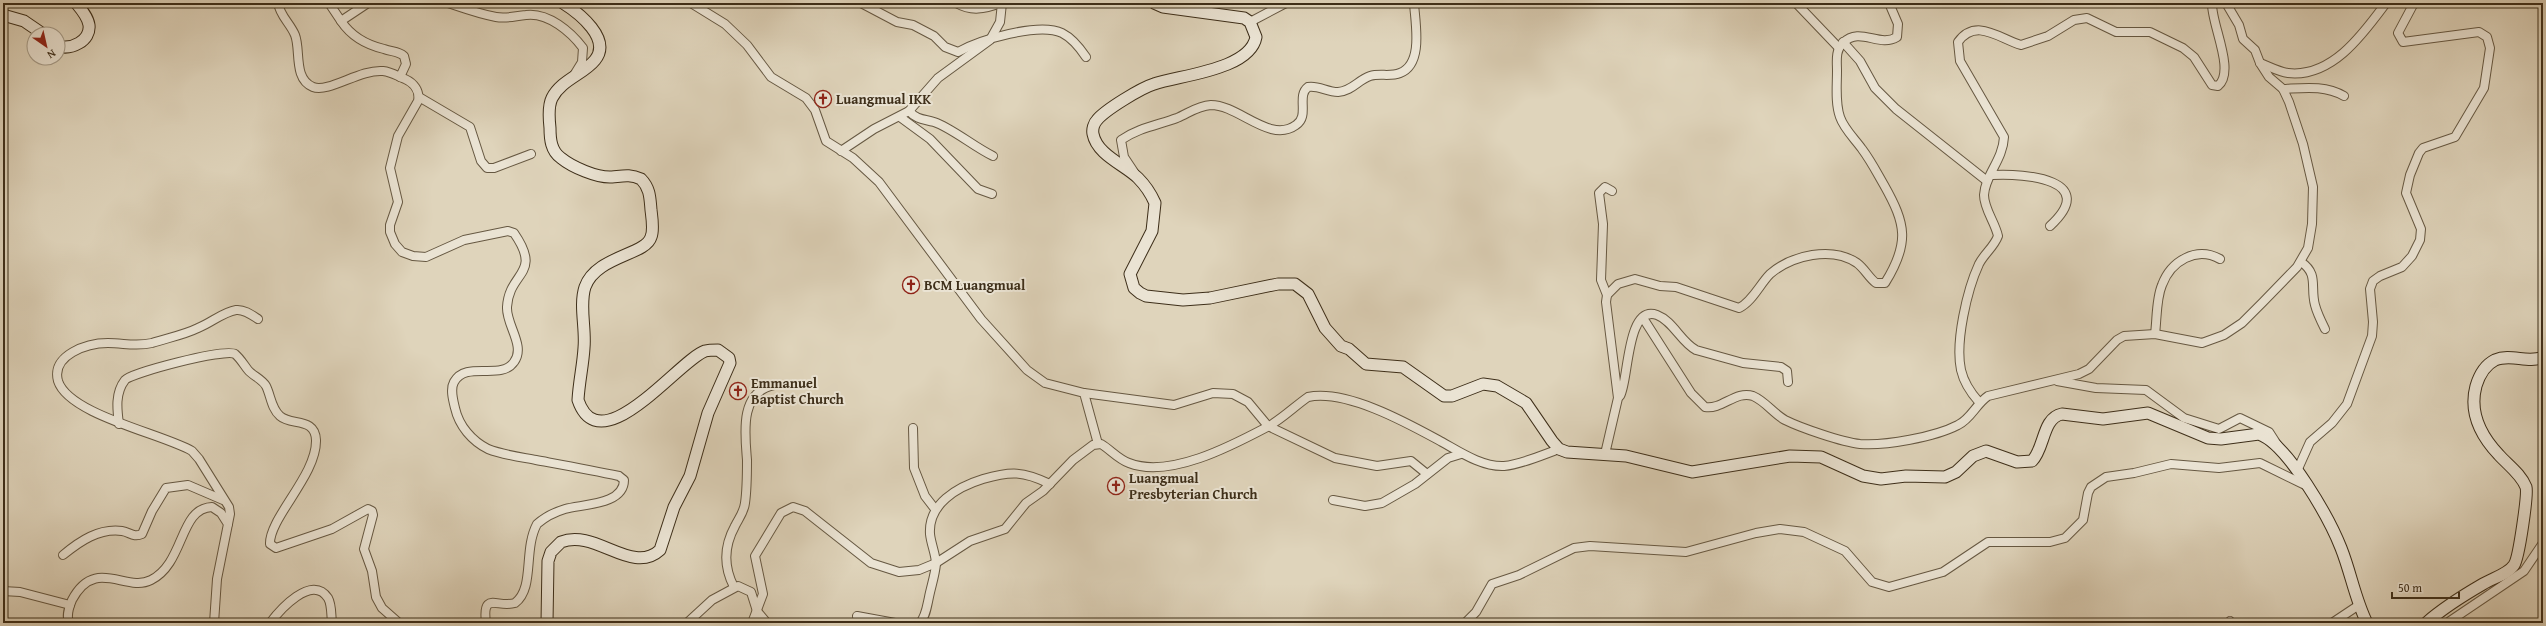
<svg xmlns="http://www.w3.org/2000/svg" width="2546" height="626" font-family="'Gentium Book Plus',serif">
<style>
.lines{fill:none;stroke-linecap:round;stroke-linejoin:round}
.street-casing{stroke:#665842;stroke-width:10}
.secondary-casing{stroke:#3d2e19;stroke-width:13}
.street{stroke:#eae3d3;stroke-width:8}
.secondary{stroke:#eae3d3;stroke-width:11}
.labels{text-anchor:middle;stroke-width:4;stroke-linejoin:round;paint-order:stroke}
.poi-label{font-size:14px;font-weight:bold;fill:#3d2e19;stroke:#eae3d3;text-anchor:start}
</style>
<rect width="100%" height="100%" fill="#dfd4bb"/>
<filter id="stains"><feTurbulence type="fractalNoise" baseFrequency=".005" numOctaves="4"/><feColorMatrix values="0 0 0 0 .2 0 0 0 0 .09 0 0 0 0 .02 0 0 0 .5 -.17"/></filter>
<radialGradient id="worn" r=".72"><stop offset=".6" stop-color="#630" stop-opacity="0"/><stop offset="1" stop-color="#630" stop-opacity=".3"/></radialGradient>
<g class="lines">
<g class="street-casing">
<g id="street">
<path d="M278,3c2,13 12,20 17,32 6,15 -2,44 18,52 16,6 47,-18 70,-16 9,1 14,5 22,8 9,4 15,12 13,22l-20,35 -8,32 8,34 -8,23v7l5,12 7,8 11,4 13,1 38,-17 44,-9 6,2c29,42 -5,38 -7,74 -1,18 19,39 7,55 -13,19 -48,-2 -60,20 -4,7 -1,18 1,26 4,18 17,33 33,41 15,6 32,8 48,11 27,5 55,10 83,16l5,4c0,25 -41,24 -59,29 -10,3 -21,9 -28,15 -14,26 -2,64 -22,79 -18,5 -33,-12 -29,20"/>
<polyline points="329,3 341,21 368,3"/>
<path d="M448,3c15,5 31,11 48,14 11,2 19,-1 30,-2 22,-3 45,17 57,33l-1,14 -8,13"/>
<polyline points="691,3 725,24 747,45 771,77 806,98 815,110 826,141 853,158 879,182 981,319 1027,370 1045,383 1084,393 1098,444"/>
<path d="M861,3l36,19 16,3 21,11 11,11 13,5c21,-12 81,-30 104,-19 10,5 18,15 24,24"/>
<path d="M956,3c16,9 28,6 45,0"/>
<polyline points="1796,3 1839,48"/>
<path d="M341,21c10,15 26,24 43,28 8,3 14,2 20,7l2,8 -6,13"/>
<polyline points="1250,22 1286,3"/>
<polyline points="1843,42 1860,61 1875,88 1896,109 1987,181"/>
<path d="M2260,63c8,3 19,9 28,10 44,5 75,-39 98,-70"/>
<path d="M2283,89c21,-1 42,-4 61,7"/>
<polyline points="419,97 470,127 481,161 487,168 494,168 531,154"/>
<path d="M909,111c8,9 15,8 25,11 18,6 40,25 59,34"/>
<polyline points="900,117 930,139 978,189 992,194"/>
<polyline points="841,151 874,129 909,111 938,78 990,40 1000,22 1002,3"/>
<path d="M1134,172l-10,-15 -3,-17c17,-12 37,-15 56,-22 12,-5 20,-12 34,-13 28,0 59,39 85,20 14,-9 0,-29 12,-38 10,-2 19,5 30,5 14,-1 20,-12 32,-16 10,-3 20,1 30,-3 24,-9 15,-51 14,-70"/>
<path d="M1992,175c34,-2 108,5 58,51"/>
<path d="M2301,262c18,12 9,25 14,43 2,8 6,16 10,24"/>
<polyline points="1607,295 1601,280 1603,224 1599,193 1605,187 1612,191"/>
<path d="M1643,318l48,75 14,14c17,3 31,-17 48,-11 12,5 21,18 32,24 16,8 57,22 75,24 25,2 75,-7 98,-19 13,-6 18,-21 30,-29l91,-22 10,-5 28,-29 7,-4 31,-2 47,9 22,-8 18,-12 21,-21 34,-35 11,-19 4,-24 1,-37 -10,-43 -14,-42 -6,-13 -14,-12 -9,-14 -5,-13 -12,-11 -4,-14 -13,-22"/>
<path d="M2155,334c2,-15 1,-35 7,-49 9,-24 34,-39 58,-26"/>
<polyline points="2057,381 2096,388 2146,390 2184,418 2219,429 2240,418 2269,432 2278,446"/>
<polyline points="1084,393 1174,405 1213,393 1233,394 1248,402 1268,426 1335,458 1377,466 1411,461 1427,474"/>
<path d="M1620,396c9,-15 6,-92 37,-81 16,6 24,27 39,35l47,13 38,4 6,4 1,11"/>
<path d="M1979,402c-9,-10 -15,-19 -18,-32 -6,-28 6,-80 18,-106 5,-10 15,-17 19,-28 -3,-14 -14,-27 -14,-41 1,-20 19,-35 20,-58l-44,-76 -2,-19c18,-25 42,-3 63,3l27,-9 26,-16 13,-2 29,14h34l33,16 11,9 18,28 6,1c18,-15 -7,-62 -6,-83"/>
<path d="M119,424c-2,-15 -4,-31 6,-44 6,-7 100,-32 110,-26 5,4 9,11 13,16 5,6 14,9 18,16 5,10 5,22 14,30 11,10 35,1 36,24 1,35 -47,78 -46,104l6,4 56,-19 36,-20 4,2 1,4 -9,34 8,22 4,26 6,11 17,15"/>
<polyline points="913,428 914,468 925,496 935,509"/>
<path d="M1605,454l13,-56 -12,-96 1,-7 11,-11 17,-5 25,7 16,1 63,21c13,-6 21,-24 31,-34 22,-19 62,-28 87,-11 8,6 12,15 19,20h9c25,-40 21,-59 -1,-98 -7,-12 -13,-24 -22,-36 -7,-10 -18,-20 -22,-32 -5,-14 -3,-31 -3,-46 0,-9 -2,-21 6,-28 17,-17 36,5 54,-6l1,-13 -9,-21"/>
<polyline points="2297,471 2310,442 2332,423 2347,404 2372,336 2373,322 2370,289 2373,281 2380,276 2402,267 2412,256 2420,240 2421,229 2406,193 2410,175 2419,153 2423,148 2455,137 2484,88 2490,48 2487,37 2479,32 2403,42 2398,33 2414,3"/>
<polyline points="1333,500 1365,506 1382,503 1415,484 1448,458 1461,454"/>
<path d="M228,524l2,-10 -1,-7 -30,-48 -7,-8c-29,-17 -123,-36 -134,-70 -7,-26 29,-38 50,-38 16,0 28,4 44,0 15,-5 32,-8 46,-15 13,-5 25,-16 38,-18 8,-1 16,5 22,9"/>
<path d="M63,555c17,-14 36,-27 59,-24 8,1 11,7 20,3l10,-23 14,-23 22,-3 35,15"/>
<path d="M734,587c-11,-21 -10,-41 1,-61 4,-8 9,-14 10,-23 2,-14 2,-29 2,-43 -2,-26 -8,-68 27,-75"/>
<polyline points="3,591 20,592 70,605"/>
<polyline points="857,616 895,623"/>
<path d="M69,623c-3,-8 0,-16 3,-23 23,-44 54,-7 79,-20 34,-17 28,-72 61,-73l9,6 7,11 -11,55 -3,44"/>
<path d="M270,623c9,-12 42,-50 58,-25 4,7 3,17 4,25"/>
<polyline points="687,623 712,600 738,586 751,592 757,611 767,623"/>
<path d="M752,623l11,-29 -8,-38 26,-43 12,-6 12,4 66,52 28,9 20,-2 17,-7 34,-22 35,-12 21,-26 17,-12 30,-31 20,-15 8,-1c10,6 17,15 28,19 41,16 104,-18 140,-37 14,-8 26,-20 39,-29 39,-8 101,27 134,45 18,10 40,25 62,24 19,-2 38,-11 55,-17"/>
<path d="M920,623c6,-7 7,-17 9,-26 2,-10 6,-22 7,-33 0,-9 -5,-20 -6,-30 -2,-30 27,-47 53,-55 28,-8 40,-8 67,5"/>
<polyline points="1465,623 1476,612 1492,584 1519,575 1574,548 1590,546 1686,552 1756,533 1780,529 1804,532 1845,551 1872,582 1889,587 1943,572 1988,542 2050,542 2065,538 2083,520 2088,493 2091,487 2106,477 2134,473 2171,464 2219,468 2260,463 2307,486"/>
<polyline points="2228,623 2230,621"/>
<polyline points="2332,623 2359,605"/>
<polyline points="2447,623 2524,571 2543,543"/>
</g>
</g>
<g class="secondary-casing">
<g id="secondary">
<path d="M1154,3l9,4 81,11 6,4 6,15c-6,33 -76,38 -102,47 -13,4 -49,26 -57,36 -3,3 -5,9 -4,14 4,21 32,31 45,44 7,7 13,16 17,25l-3,28 -22,43 4,14 6,5 6,3 37,4 27,-2 68,-14h17l13,10 17,34 16,18 8,3 17,15 37,3 41,29h8l31,-12 14,2 29,17 26,38 7,8 8,3 59,4 66,16 98,-16 31,1 42,19 18,3 25,-3 39,1 11,-5 17,-16 13,-5 31,11 15,-1c13,-13 10,-43 30,-47l41,5 45,-6 60,25 13,1 38,-5c29,10 71,86 82,114 10,25 14,51 26,75"/>
<polyline points="3,15 24,21 43,34"/>
<path d="M58,46c13,4 33,-5 31,-21 -1,-8 -8,-16 -13,-22"/>
<path d="M547,623l1,-62 3,-9 10,-10c34,-14 71,34 99,8l14,-43 16,-31 18,-63 22,-50 -1,-5 -11,-8c-4,0 -9,0 -13,1 -26,9 -105,114 -127,49 1,-18 5,-35 6,-52 2,-19 -5,-43 1,-61 11,-31 61,-32 66,-50 3,-7 1,-19 0,-27 -1,-12 -1,-22 -10,-31 -11,-5 -18,-3 -29,-2 -15,1 -40,-10 -51,-19 -10,-7 -11,-19 -11,-30 -1,-9 -2,-22 2,-30 9,-18 32,-24 43,-38 17,-21 -16,-47 -32,-57"/>
<path d="M2426,623c17,-15 38,-28 57,-39 10,-6 25,-10 31,-19 5,-7 14,-71 12,-78 -5,-13 -18,-22 -27,-32 -18,-19 -30,-43 -23,-69 3,-10 9,-21 19,-26 16,-7 33,4 48,-3"/>
</g>
</g>
<use href="#street" class="street"/>
<use href="#secondary" class="secondary"/>
</g>
<defs>
<g id="church-ring" transform="scale(0.9)"><circle r="9.5" fill="#eae3d3" stroke="#8f2418" stroke-width="1.5"/><path d="M-1.2-6h2.4v3.5h3.3v2.4h-3.3V6h-2.4V-.1h-3.3v-2.4h3.3Z" fill="#8f2418"/></g>
</defs>
<g fill-rule="evenodd">
<use href="#church-ring" x="823" y="99"/>
<use href="#church-ring" x="911" y="285"/>
<use href="#church-ring" x="738" y="391"/>
<use href="#church-ring" x="1116" y="486"/>
</g>
<g class="labels">
<g class="poi-label">
<text x="836" y="104">Luangmual IKK</text>
<text x="924" y="290">BCM Luangmual</text>
<text x="751" y="388">Emmanuel<tspan x="751" dy="16">Baptist Church</tspan></text>
<text x="1129" y="483">Luangmual<tspan x="1129" dy="16">Presbyterian Church</tspan></text>
</g>
</g>
<rect width="2546" height="626" fill="none" stroke="#dfd4bb" stroke-width="16"/>
<rect x="4" y="4" width="2538" height="618" fill="none" stroke="#3d2e19" stroke-width="2"/>
<rect x="8" y="8" width="2530" height="610" fill="none" stroke="#3d2e19"/>
<g transform="translate(46 46) rotate(146)"><circle r="19" fill="#eae3d3" stroke="#a59b89"/>
<path d="M0-3L7 15L0 10L-7 15Z" fill="#8f2418"/>
<text y="-6" font-size="11" font-weight="bold" text-anchor="middle" fill="#3d2e19">N</text>
</g>
<path d="M2392 592v6h67v-6" fill="none" stroke="#3d2e19" stroke-width="2"/>
<text x="2398" y="592" font-size="12" fill="#3d2e19" stroke="#eae3d3" stroke-width="3" paint-order="stroke">50 m</text>
<rect width="100%" height="100%" filter="url(#stains)"/>
<rect width="100%" height="100%" fill="url(#worn)"/>
</svg>
